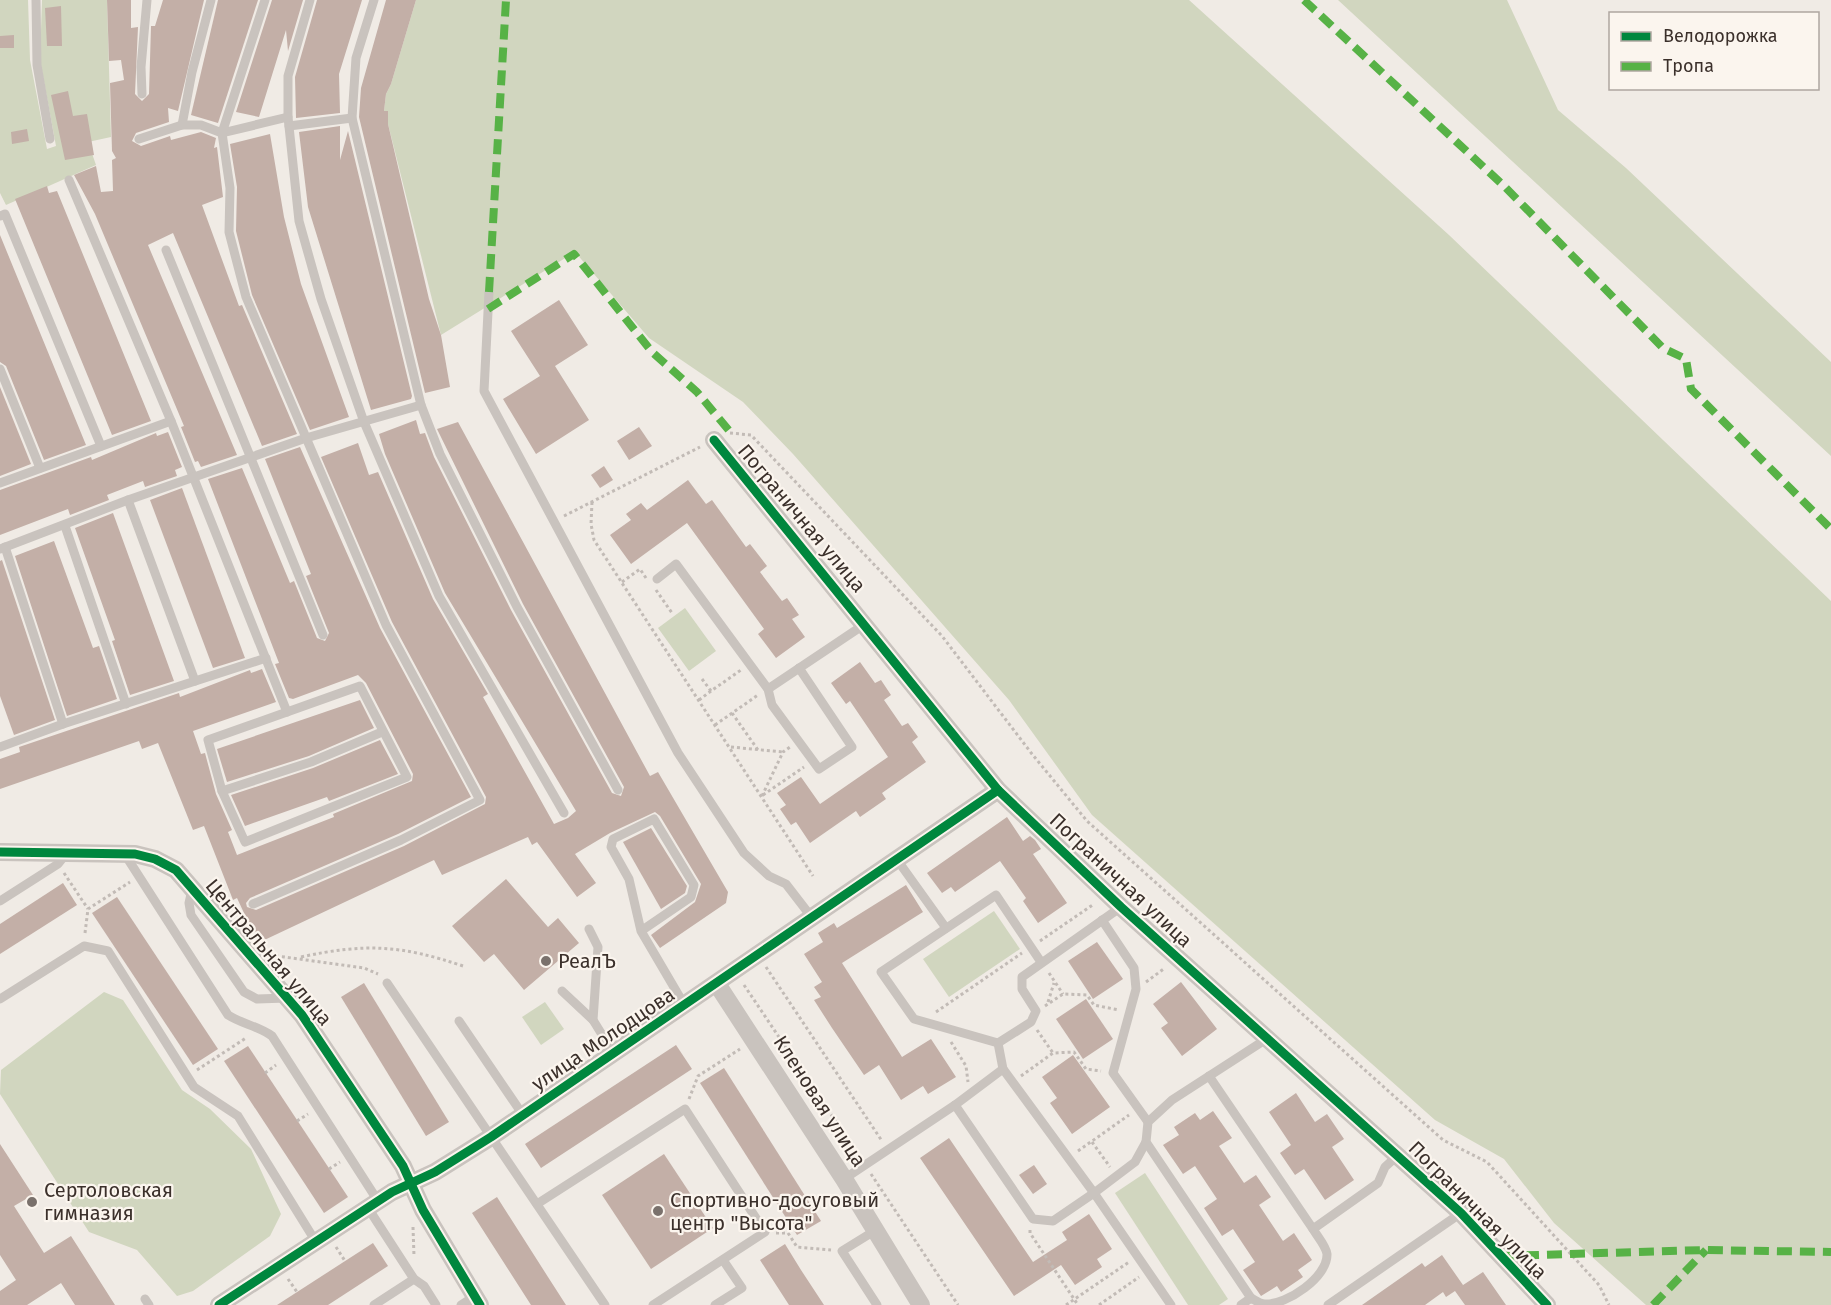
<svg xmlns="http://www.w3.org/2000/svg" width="1831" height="1305" font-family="'Fira Sans',sans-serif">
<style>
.green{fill:#d1d6bf}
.building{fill:#c3afa7}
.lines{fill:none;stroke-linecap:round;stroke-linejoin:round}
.path{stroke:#c2bbb6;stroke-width:3;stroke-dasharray:3 3;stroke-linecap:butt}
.lane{stroke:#c9c3be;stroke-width:9}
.street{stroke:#c9c3be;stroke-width:18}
.quiet{stroke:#57b246;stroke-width:8;stroke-dasharray:15 8;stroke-linecap:butt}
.cycleway-casing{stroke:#fbf5ee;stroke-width:13}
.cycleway{stroke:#00873e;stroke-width:9}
.poi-dot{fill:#7a716c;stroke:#fbf5ee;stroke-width:2}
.labels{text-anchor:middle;stroke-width:4.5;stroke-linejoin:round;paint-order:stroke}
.street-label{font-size:20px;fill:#3b302b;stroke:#fbf5ee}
.poi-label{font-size:20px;fill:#3b302b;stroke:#fbf5ee;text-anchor:start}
</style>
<rect width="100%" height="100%" fill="#f0ebe5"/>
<g class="green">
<polygon points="0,0 28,0 30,60 47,149 56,146 40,60 42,0 107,0 111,137 88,142 96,165 6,205 0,193"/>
<polygon points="416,0 1189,0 1449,235 1831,601 1831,1305 1646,1305 1554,1223 1504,1159 1435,1120 1092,815 1009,700 793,454 743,402 649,338 575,252 441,335 388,124 388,111 384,111 386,94 391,84"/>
<polygon points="1338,0 1507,0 1558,110 1626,168 1831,362 1831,456"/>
<polygon points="685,608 716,651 689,671 658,628"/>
<polygon points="994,911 1020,949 949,997 923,959"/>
<polygon points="104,992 123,1000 182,1090 210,1109 251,1149 281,1214 270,1236 193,1291 177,1296 137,1250 89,1232 0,1094 1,1070"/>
<polygon points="545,1002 564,1029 541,1045 522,1017"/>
<polygon points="1145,1173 1228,1299 1219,1305 1188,1305 1115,1193"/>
</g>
<g class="building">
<polygon points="107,0 131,0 131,28 138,27 135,94 142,101 149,94 151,26 155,26 163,0 204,0 178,111 168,108 169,122 136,133 132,141 141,146 170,136 171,140 201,132 216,138 214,148 217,147 223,197 202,205 239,306 242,305 297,434 262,446 173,233 148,245 237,455 201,467 198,461 195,462 181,427 184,426 95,214 74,175 96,166 101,192 113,191 112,160 116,158 112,151 110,83 124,80 121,60 109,61"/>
<polygon points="218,0 258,0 218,123 191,115"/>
<polygon points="272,0 303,0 288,51 286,30 259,117 236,112"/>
<polygon points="317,0 362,0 339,74 340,113 296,118 295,77"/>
<polygon points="386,0 416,0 391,84 386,94 384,111 388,111 388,124 429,299 441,335 450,387 425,393 359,117 361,88"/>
<polygon points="61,6 62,46 47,46 45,8"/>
<polygon points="14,35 14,48 0,48 0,36"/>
<polygon points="68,91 73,116 87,114 94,155 65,160 51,95"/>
<polygon points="340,126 340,160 348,131 412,396 411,399 371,410 308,207 299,132"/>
<polygon points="27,129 29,141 12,144 11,132"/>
<polygon points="270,134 284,217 301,284 349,417 310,430 252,295 236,231 237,187 230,144"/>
<polygon points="47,186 49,193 57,191 151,421 112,435 15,199"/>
<polygon points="0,235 86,445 44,460 6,366 0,362"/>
<polygon points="559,300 588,345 555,366 589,420 536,454 503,399 540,376 511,331"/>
<polygon points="0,387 31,464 0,476"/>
<polygon points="416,420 420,434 425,433 434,457 511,610 612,793 621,796 624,787 523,604 437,429 458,422 650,776 658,772 728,892 726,903 660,948 651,935 695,902 701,884 660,816 655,812 610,833 575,854 596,883 577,897 537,842 532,845 528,837 442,875 434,860 258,943 237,898 233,900 204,826 193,830 158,743 142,749 139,741 0,789 0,759 20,752 19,747 179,693 180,697 250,670 251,673 262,669 276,702 193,731 201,754 205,753 216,794 232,830 228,832 237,855 334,817 333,814 412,781 413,774 366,683 358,675 293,699 289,698 275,664 279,663 208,479 242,468 290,583 294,581 317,638 325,641 329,633 306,576 311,574 265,459 300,447 380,628 471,797 398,834 250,898 246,903 247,907 256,910 404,846 485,804 486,797 392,622 321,457 358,443 369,475 378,472 433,599 488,694 483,697 554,824 568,818 576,811 445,593 385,454 379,434"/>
<polygon points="639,427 652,446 629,460 617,441"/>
<polygon points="168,432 182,467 175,470 177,476 145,487 143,481 107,495 109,500 70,515 68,509 0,535 0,490 91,457 92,460 156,433 157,436"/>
<polygon points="604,466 613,480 600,488 591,475"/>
<polygon points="688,480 706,504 712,500 746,547 750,544 767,566 760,572 782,601 787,598 799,615 792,619 805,637 776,658 758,634 764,629 687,523 631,564 610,535 631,520 626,514 641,503 647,510"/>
<polygon points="182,488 245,658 213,668 150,500"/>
<polygon points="113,513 174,681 130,695 112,641 115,640 75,528"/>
<polygon points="54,541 93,648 99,646 117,699 67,716 15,556"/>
<polygon points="2,560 55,720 14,735 0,696 0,561"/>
<polygon points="860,662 875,683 881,680 891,695 884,700 902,726 908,723 918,737 912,742 926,762 882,793 886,799 860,817 856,811 810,843 796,822 791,825 780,809 786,805 777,793 801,777 820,804 888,757 850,701 846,704 831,683"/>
<polygon points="360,700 374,728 309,756 227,782 217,749"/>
<polygon points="380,740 398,774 329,801 327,797 245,826 231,795 313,768"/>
<polygon points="1007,817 1023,841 1030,836 1035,840 1041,849 1033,854 1067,903 1038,923 1023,901 1026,898 1000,861 955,892 951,887 942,893 927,873"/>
<polygon points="651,828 687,886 685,893 661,909 623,842"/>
<polygon points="506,879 548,927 558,918 579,943 524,990 494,954 484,962 452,926"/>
<polygon points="63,883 77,905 0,954 0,924"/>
<polygon points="906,885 923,912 842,963 902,1057 931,1039 956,1077 928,1094 923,1086 901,1100 879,1065 864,1075 832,1028 814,1000 821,997 814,987 822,982 804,954 823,942 818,933 834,923 837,928"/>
<polygon points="117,897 218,1049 193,1065 92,913"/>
<polygon points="1097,942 1123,979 1093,999 1068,961"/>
<polygon points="1181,982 1217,1029 1182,1056 1161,1028 1168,1023 1153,1004"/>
<polygon points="364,983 449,1122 426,1136 341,997"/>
<polygon points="1086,999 1113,1039 1083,1059 1056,1019"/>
<polygon points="676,1045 692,1069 541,1168 525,1144"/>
<polygon points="248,1046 348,1197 324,1213 224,1061"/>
<polygon points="1073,1055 1110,1107 1072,1134 1050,1103 1057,1098 1042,1077"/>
<polygon points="724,1068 821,1221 797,1235 700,1083"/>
<polygon points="1296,1093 1315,1122 1327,1114 1344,1139 1332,1147 1354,1180 1325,1200 1304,1169 1295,1175 1280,1153 1291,1145 1269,1112"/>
<polygon points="1213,1111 1232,1138 1219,1146 1244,1183 1256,1175 1271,1197 1259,1205 1283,1241 1294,1233 1312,1260 1298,1270 1303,1277 1281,1292 1277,1286 1261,1296 1243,1270 1255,1262 1233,1229 1222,1236 1204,1208 1217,1199 1195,1166 1183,1174 1163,1145 1179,1135 1174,1127 1195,1113 1200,1120"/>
<polygon points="949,1138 1033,1262 1067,1240 1062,1232 1089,1214 1112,1249 1097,1259 1102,1267 1075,1285 1061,1265 1014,1296 920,1158"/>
<polygon points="0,1144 33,1195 14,1206 44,1253 71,1236 115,1305 75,1305 61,1283 27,1305 0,1305 0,1291 16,1280 0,1255"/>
<polygon points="664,1154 713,1228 651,1269 602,1195"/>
<polygon points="1034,1165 1047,1184 1033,1194 1019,1175"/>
<polygon points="497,1197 548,1277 566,1305 531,1305 472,1213"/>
<polygon points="373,1243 388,1266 328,1305 277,1305"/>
<polygon points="785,1244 801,1270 824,1305 789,1305 760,1260"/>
<polygon points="1442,1255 1463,1285 1460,1287 1483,1272 1506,1305 1465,1305 1455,1291 1446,1297 1443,1292 1425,1305 1362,1305 1422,1263 1425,1267"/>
</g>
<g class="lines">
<g class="path">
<polyline points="730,433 751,435 942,636 1032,754 1087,821 1443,1140 1487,1162 1599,1285 1609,1305"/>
<polyline points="592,502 591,524 594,540 813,876"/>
<polyline points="564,516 700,447"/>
<polyline points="622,582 640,569 646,578"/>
<polyline points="656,590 672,613"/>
<polyline points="702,679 711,691 741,670"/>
<polyline points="699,700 711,691"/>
<polyline points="732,713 758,750"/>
<polyline points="715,725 758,695"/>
<polyline points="731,747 783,752"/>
<polyline points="763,795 804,767"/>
<polyline points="762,796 783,752 790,747"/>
<polyline points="64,873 88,909"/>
<polyline points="85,933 88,909 130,882"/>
<polyline points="1040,941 1094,904"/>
<polyline points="270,955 364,968 378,974"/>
<path d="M301,957c64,-14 100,-12 162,9"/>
<polyline points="766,967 882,1141"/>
<polyline points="1049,973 1063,994"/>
<polyline points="1146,982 1165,968"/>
<polyline points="744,985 859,1156"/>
<polyline points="1048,1002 1054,983"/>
<polyline points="1045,1006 1063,994 1087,995 1094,1005 1119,1010"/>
<polyline points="936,1012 1022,953"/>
<polyline points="1037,1030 1053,1053"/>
<polyline points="951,1042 966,1066 968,1082"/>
<polyline points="197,1070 246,1038"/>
<polyline points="265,1073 276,1065"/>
<polyline points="1021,1076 1053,1053 1074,1052 1086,1069 1101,1071"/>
<polyline points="689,1099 698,1076 740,1049"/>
<polyline points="297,1121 308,1114"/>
<polyline points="1092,1142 1110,1167"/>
<polyline points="1078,1151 1129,1115"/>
<polyline points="329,1169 340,1162"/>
<polyline points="871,1174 958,1305"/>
<polyline points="413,1227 414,1256"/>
<polyline points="1030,1230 1030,1233 1078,1305"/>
<polyline points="776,1233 788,1233 797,1247 831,1250"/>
<polyline points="336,1247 345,1261"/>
<polyline points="288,1279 297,1292"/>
<polyline points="1066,1305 1129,1262"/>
<polyline points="1099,1305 1139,1277"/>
</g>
<g class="lane">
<polyline points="36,0 37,65 50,139"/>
<polyline points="310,0 288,76 288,117 299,221 321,299 364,422 439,596 564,813"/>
<polyline points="374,0 356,58 352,118 421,405 440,454 517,607 618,790"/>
<polyline points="142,94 141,67 147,0"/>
<polyline points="182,125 192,72 211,0"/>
<polyline points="289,126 352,118"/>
<polyline points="139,139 182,125 201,125 222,133 288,117"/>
<polyline points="69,180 171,421"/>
<polyline points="0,216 5,214 101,446"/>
<polyline points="166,250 323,635"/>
<polyline points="489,292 484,391 678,753 744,853 769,876 786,884 813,919"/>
<polyline points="0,369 40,468"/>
<polyline points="0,483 171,421 287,712"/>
<polyline points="128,500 195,681"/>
<polyline points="65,526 126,704"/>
<polyline points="5,547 63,724"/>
<polyline points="0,549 128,500 306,438 421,405"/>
<polyline points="657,579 676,564 768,689 865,624"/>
<polygon points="360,686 407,777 245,842 222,791 208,740"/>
<polyline points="768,689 772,705 819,769 852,747 799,668"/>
<polyline points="0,747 63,724 266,658"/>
<polyline points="222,791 311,762 382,732"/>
<path d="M124,853l104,162c14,9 30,11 44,21l106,165"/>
<polyline points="898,861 946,928"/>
<polyline points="192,890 189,903 191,915 244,992 257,999 287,998"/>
<polyline points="0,901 58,864 66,854"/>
<polyline points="253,904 401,840 480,800 386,625 246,297 229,232 230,188 222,133 265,0"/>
<polyline points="1102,920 1134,968 1136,989 1113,1073 1148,1122"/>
<polyline points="589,929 598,947 593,1020 614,1054"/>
<polyline points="641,931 691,897 694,885 654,819 613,839 611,847 629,879 641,931 685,1006"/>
<polyline points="387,983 605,1305"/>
<polyline points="562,991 593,1020"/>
<polyline points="0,999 84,946 108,951 194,1087 238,1116 316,1242"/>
<polyline points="459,1021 523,1115"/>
<polyline points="998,1043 914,1019 881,972 996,895 1041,962"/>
<polyline points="1003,1069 1094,1193 1171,1305"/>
<polyline points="1209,1076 1313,1229"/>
<polyline points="955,1105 1033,1219 1053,1221 1094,1193 1135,1162 1146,1142"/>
<polyline points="844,1179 955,1105 1003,1069 998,1043 1031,1022 1036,1011 1022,989 1022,977 1121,907"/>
<polyline points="537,1204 685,1109 765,1232 653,1305"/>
<polyline points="368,1208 414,1279 424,1286 436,1305"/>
<polyline points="876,1230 842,1251 877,1305"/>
<polyline points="1251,1298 1146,1142 1148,1122 1172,1100 1268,1038"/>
<polyline points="145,1299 149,1305"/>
<polyline points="374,1305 414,1279"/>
<polyline points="461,1305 475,1296"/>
<polyline points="715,1305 742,1288 723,1260"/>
<path d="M1241,1305l10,-7c4,2 9,6 14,6 22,1 63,-27 62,-50 -1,-8 -10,-18 -14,-25l65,-46 7,-16 13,-12"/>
<polyline points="1328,1305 1461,1213"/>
</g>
<g class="street">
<polyline points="714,440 998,790 1121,907 1461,1213 1547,1305"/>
<polyline points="0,852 135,854 155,859 176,870 302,1015 403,1166 423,1210 480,1305"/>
<polyline points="717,984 844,1179 921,1305"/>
<polyline points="219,1305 392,1192 435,1172 491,1137 998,790"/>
</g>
<g class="quiet">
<polyline points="1304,0 1504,186 1663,348 1686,359 1691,389 1831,529"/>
<polyline points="489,292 506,0"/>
<polyline points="488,309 574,254 652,352 697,392 731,433"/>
<polyline points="1501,1256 1706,1250 1831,1252"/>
<polyline points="1653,1305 1706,1250"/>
</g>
<g class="cycleway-casing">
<g id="cycleway">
<polyline points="714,440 998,790 1121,907 1461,1213 1547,1305"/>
<polyline points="0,852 135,854 155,859 176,870 302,1015 403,1166 423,1210 480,1305"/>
<polyline points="219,1305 392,1192 435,1172 491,1137 998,790"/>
</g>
</g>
<use href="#cycleway" class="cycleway"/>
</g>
<g class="poi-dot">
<circle cx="546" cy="961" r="6"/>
<circle cx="32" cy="1202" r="6"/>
<circle cx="658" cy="1211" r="6"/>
</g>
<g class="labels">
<g class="street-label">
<text transform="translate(802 518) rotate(50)" y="7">Пограничная улица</text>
<text transform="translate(1121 880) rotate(43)" y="7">Пограничная улица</text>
<text transform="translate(269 952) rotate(50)" y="7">Центральная улица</text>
<text transform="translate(603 1039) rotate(-34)" y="7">улица Молодцова</text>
<text transform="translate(820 1101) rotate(57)" y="7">Кленовая улица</text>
<text transform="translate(1478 1210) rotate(45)" y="7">Пограничная улица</text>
</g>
<g class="poi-label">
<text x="558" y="968">РеалЪ</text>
<text x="44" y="1197">Сертоловская<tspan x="44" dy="23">гимназия</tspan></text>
<text x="670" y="1207">Спортивно-досуговый<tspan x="670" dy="23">центр "Высота"</tspan></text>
</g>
</g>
<rect x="1609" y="12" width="210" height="78" fill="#fbf5ee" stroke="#aea6a0" stroke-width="1.5"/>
<rect x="1621" y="32" width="30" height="9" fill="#00873e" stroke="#aea6a0" stroke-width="1.5"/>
<text x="1663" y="42" font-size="18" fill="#3b302b">Велодорожка</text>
<rect x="1621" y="62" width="30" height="9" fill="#57b246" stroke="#aea6a0" stroke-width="1.5"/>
<text x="1663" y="72" font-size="18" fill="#3b302b">Тропа</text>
</svg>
